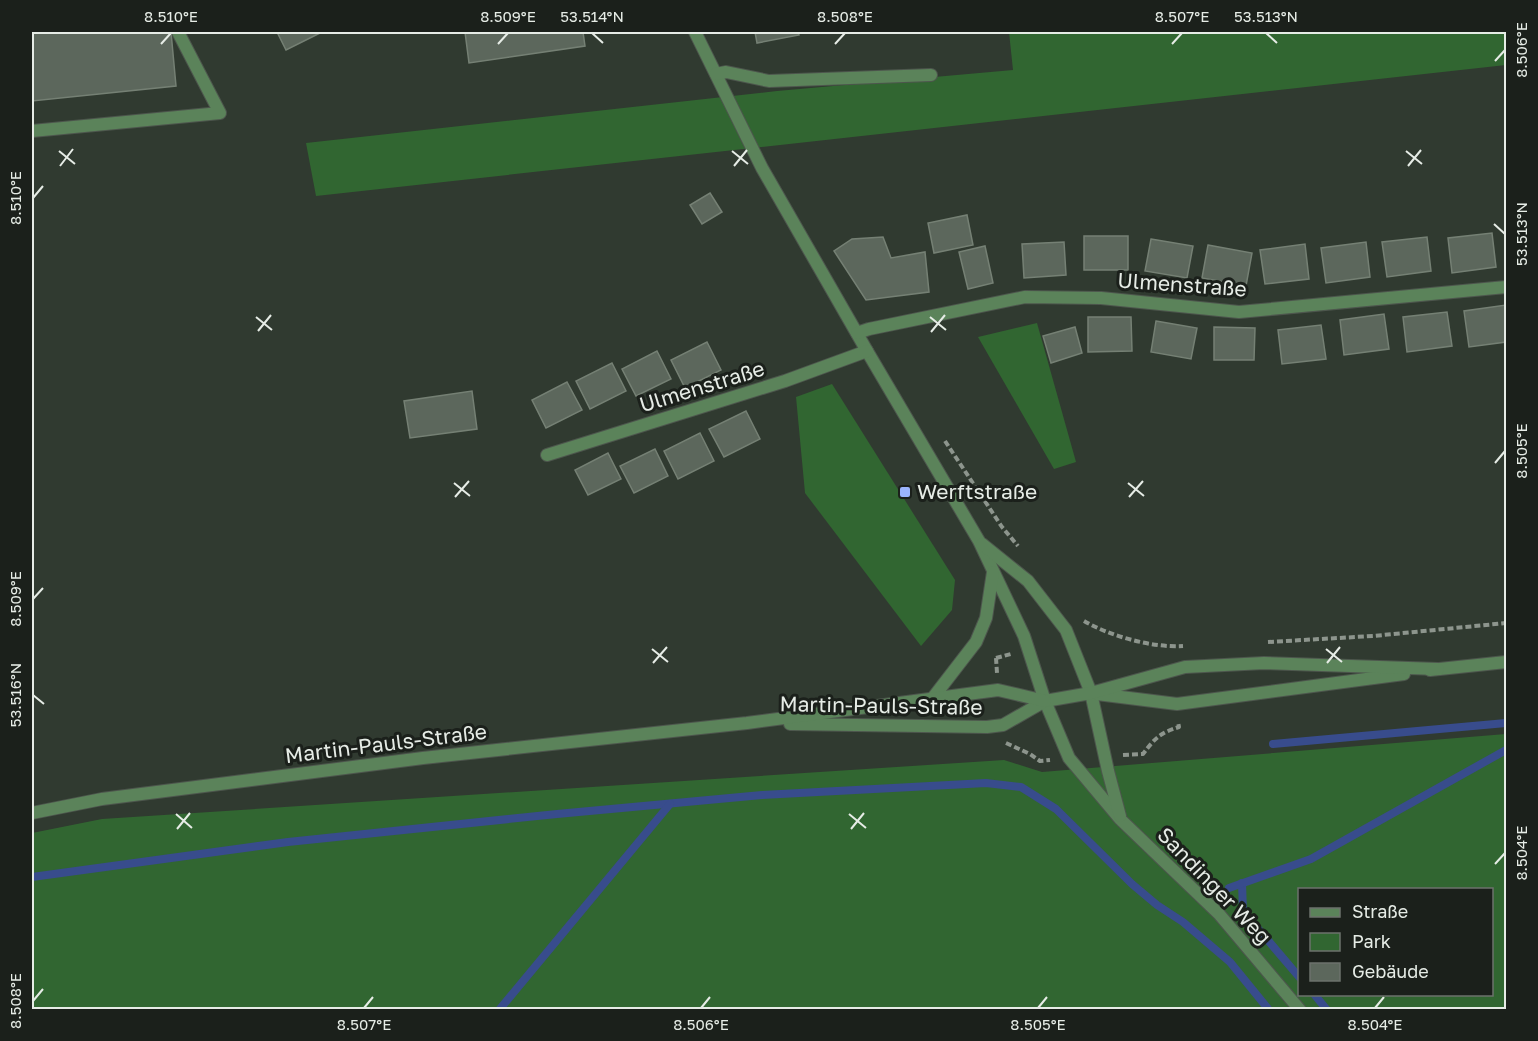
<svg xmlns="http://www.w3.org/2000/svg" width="1538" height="1041" font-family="'Golos Text',sans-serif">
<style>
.green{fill:#316631;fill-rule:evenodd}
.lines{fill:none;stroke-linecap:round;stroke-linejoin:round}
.stream{stroke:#384c8c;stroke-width:8}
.building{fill:#5c675c;stroke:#758074;stroke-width:1.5}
.service-casing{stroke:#4d564d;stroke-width:14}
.minor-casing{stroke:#4d564d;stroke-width:14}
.tertiary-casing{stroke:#4d564d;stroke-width:14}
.path{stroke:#8d958d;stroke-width:4;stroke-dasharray:6 3;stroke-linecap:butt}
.service{stroke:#5b835a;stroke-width:12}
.minor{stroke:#5b835a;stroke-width:12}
.tertiary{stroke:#5b835a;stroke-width:12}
.ticks{fill:none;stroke:#e6ece6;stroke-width:2}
.poi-dot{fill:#9bb5fd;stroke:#1b201b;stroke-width:2}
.labels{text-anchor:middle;stroke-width:6;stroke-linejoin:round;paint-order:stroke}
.street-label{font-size:21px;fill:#e6ece6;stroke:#1b201b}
.poi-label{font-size:21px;fill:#e6ece6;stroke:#1b201b;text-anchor:start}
.neatline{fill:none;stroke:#e6ece6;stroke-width:2}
.ticks-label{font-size:15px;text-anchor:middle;fill:#e6ece6}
</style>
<rect width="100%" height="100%" fill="#303a30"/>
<g class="green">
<polygon points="1009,32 1506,32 1506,65 316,196 306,143 777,91 1013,70"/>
<polygon points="1037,323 1076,462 1054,469 978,337"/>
<polygon points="832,384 955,580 952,610 921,646 805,493 796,397"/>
<path d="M1506,734v275l-1474,1v-177l70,-14 902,-59 38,12zM1300,890h192v104h-192z"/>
</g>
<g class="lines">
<g class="stream">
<polyline points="1273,744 1506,723"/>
<polyline points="32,877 288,842 557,814 762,795 986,783 1021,787 1056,809 1132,884 1157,905 1183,922 1230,962 1269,1010"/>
<polyline points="1242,883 1243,911 1300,978"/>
<polyline points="1229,888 1311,859 1506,750"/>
<polyline points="1314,994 1327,1010"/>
<polyline points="499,1010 670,804"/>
</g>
</g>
<g class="building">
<polygon points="32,32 171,32 176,86 32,101"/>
<polygon points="277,32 322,32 286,50"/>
<polygon points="465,32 583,32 585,46 469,63"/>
<polygon points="755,32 798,32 799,35 757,43"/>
<polygon points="710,193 722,212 702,224 690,205"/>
<polygon points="967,215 973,245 934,253 928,223"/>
<polygon points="1492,233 1496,267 1452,273 1448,238"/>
<rect x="1084" y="236" width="44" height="34"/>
<polygon points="883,237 891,258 925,252 929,292 866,300 834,251 852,239"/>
<polygon points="1427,237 1431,271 1387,277 1382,242"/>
<polygon points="1151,239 1193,246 1187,278 1145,271"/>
<polygon points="1064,242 1066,275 1024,278 1022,244"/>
<polygon points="1366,242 1370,277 1326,283 1321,248"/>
<polygon points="1305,244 1309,279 1265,284 1260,250"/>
<polygon points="1208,245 1252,253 1246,286 1202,278"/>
<polygon points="985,246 993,283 968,289 959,252"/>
<polygon points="1506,305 1506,342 1469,347 1464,311"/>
<polygon points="1447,312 1452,346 1407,352 1403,317"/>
<polygon points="1384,314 1389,349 1344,355 1340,320"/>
<polygon points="1088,317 1131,317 1132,351 1088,352"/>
<polygon points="1156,321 1197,328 1191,359 1151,352"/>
<polygon points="1321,325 1326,359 1282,364 1278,330"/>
<polygon points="1075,327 1082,353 1051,363 1043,336"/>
<polygon points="1214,327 1255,328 1254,360 1214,360"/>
<polygon points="707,342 721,370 685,388 671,360"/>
<polygon points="657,351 671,379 636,396 622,369"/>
<polygon points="612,363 626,391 590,409 576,381"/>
<polygon points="567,382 582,410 546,428 532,400"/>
<polygon points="472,391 477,429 410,438 404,401"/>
<polygon points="746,411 760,439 724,457 709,429"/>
<polygon points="700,433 714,461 678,479 664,451"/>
<polygon points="655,449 668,476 634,493 620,466"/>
<polygon points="608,453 621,479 588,495 575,470"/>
</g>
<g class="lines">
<g class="service-casing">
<polyline id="service" points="32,131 220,113 178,32"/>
</g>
<g class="minor-casing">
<g id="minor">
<polyline points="695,32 762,168 867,351 979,541 1024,636 1045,701 1069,758 1120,819 1219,914 1300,1010"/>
<polyline points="716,74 726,72 769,81 931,75"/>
<polyline points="857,333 869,329 1025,297 1101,298 1239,312 1506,287"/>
<polyline points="547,455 785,381 867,351"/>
<polyline points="982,544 1028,581 1066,630 1091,693 1108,771 1120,816"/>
<polyline points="932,699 976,642 986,618 993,572"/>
</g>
</g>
<g class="tertiary-casing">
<g id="tertiary">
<polyline points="1430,670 1506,662"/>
<polyline points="1097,694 1177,704 1404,674"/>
<polyline points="790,724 987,727 1003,725 1045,701 1091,693 1185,667 1264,663 1438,669"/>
<polyline points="32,813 102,799 423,758 747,723 998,690 1045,701"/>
</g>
</g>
<g class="path">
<polyline points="945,441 1002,527 1018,546"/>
<path d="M1084,621c26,15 68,27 99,25"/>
<polyline points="1268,642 1373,636 1506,623"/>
<polyline points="996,658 997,673"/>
<polyline points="996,658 1011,654"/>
<polyline points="1006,743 1030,754 1040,761 1050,760"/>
<path d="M1123,755l20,-1c12,-16 17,-21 36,-27l-1,-5"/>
</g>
<use href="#service" class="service"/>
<use href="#minor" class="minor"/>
<use href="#tertiary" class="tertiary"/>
</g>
<path class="ticks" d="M592,33l11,10M1266,33l11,10M161,44l10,-11M498,44l10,-11M835,44l10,-11M1172,44l10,-11M1495,61l10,-11M59,151l16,13M732,151l16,13M1406,151l16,13M60,166l13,-17M734,166l13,-16M1408,166l13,-16M33,198l10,-12M1494,224l11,10M256,317l16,13M930,317l16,13M258,331l13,-16M931,332l14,-17M1495,463l10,-12M454,483l16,13M1128,483l16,13M455,497l14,-16M1129,497l14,-16M33,599l10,-11M652,649l16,13M1326,649l16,13M653,663l14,-16M1327,663l13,-16M33,695l11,9M176,814l16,14M849,814l17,14M177,829l13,-16M851,829l13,-16M1495,864l10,-11M33,1001l10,-12M364,1008l9,-11M701,1008l9,-11M1038,1008l9,-11M1375,1008l9,-11"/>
<rect class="poi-dot" x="899" y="486" width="12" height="12" rx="3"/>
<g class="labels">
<g class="street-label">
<text transform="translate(1182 285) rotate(4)" y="7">Ulmenstraße</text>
<text transform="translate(702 387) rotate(-17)" y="7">Ulmenstraße</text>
<text transform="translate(881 706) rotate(1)" y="7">Martin-Pauls-Straße</text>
<text transform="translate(386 744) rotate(-7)" y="7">Martin-Pauls-Straße</text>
<text transform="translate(1214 886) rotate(46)" y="7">Sandinger Weg</text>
</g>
<g class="poi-label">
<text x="917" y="499">Werftstraße</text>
</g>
</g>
<rect width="1538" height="1041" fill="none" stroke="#1b201b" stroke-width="66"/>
<rect x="1298" y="888" width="195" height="108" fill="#1b201b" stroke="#6c726c" stroke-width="1.5"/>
<rect x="1310" y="908" width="30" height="9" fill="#5b835a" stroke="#6c726c" stroke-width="1.5"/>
<text x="1352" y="918" font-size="18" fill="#e6ece6">Straße</text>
<rect x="1310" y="933" width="30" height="18" fill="#316631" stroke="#6c726c" stroke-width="1.5"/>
<text x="1352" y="948" font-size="18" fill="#e6ece6">Park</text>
<rect x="1310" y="963" width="30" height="18" fill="#5c675c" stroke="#6c726c" stroke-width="1.5"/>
<text x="1352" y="978" font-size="18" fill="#e6ece6">Gebäude</text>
<rect x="33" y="33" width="1472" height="975" class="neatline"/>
<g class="ticks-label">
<text x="171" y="22">8.510°E</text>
<text x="508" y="22">8.509°E</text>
<text x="592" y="22">53.514°N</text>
<text x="845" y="22">8.508°E</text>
<text x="1182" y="22">8.507°E</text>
<text x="1266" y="22">53.513°N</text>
<text transform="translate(1522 50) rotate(-90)" y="5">8.506°E</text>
<text transform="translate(16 198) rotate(-90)" y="5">8.510°E</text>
<text transform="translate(1522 234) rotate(-90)" y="5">53.513°N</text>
<text transform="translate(1522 451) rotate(-90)" y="5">8.505°E</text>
<text transform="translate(16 599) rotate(-90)" y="5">8.509°E</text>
<text transform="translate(16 695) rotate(-90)" y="5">53.516°N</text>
<text transform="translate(1522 853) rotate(-90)" y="5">8.504°E</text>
<text transform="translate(16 1001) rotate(-90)" y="5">8.508°E</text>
<text x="364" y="1030">8.507°E</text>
<text x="701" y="1030">8.506°E</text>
<text x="1038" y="1030">8.505°E</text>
<text x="1375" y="1030">8.504°E</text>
</g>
</svg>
